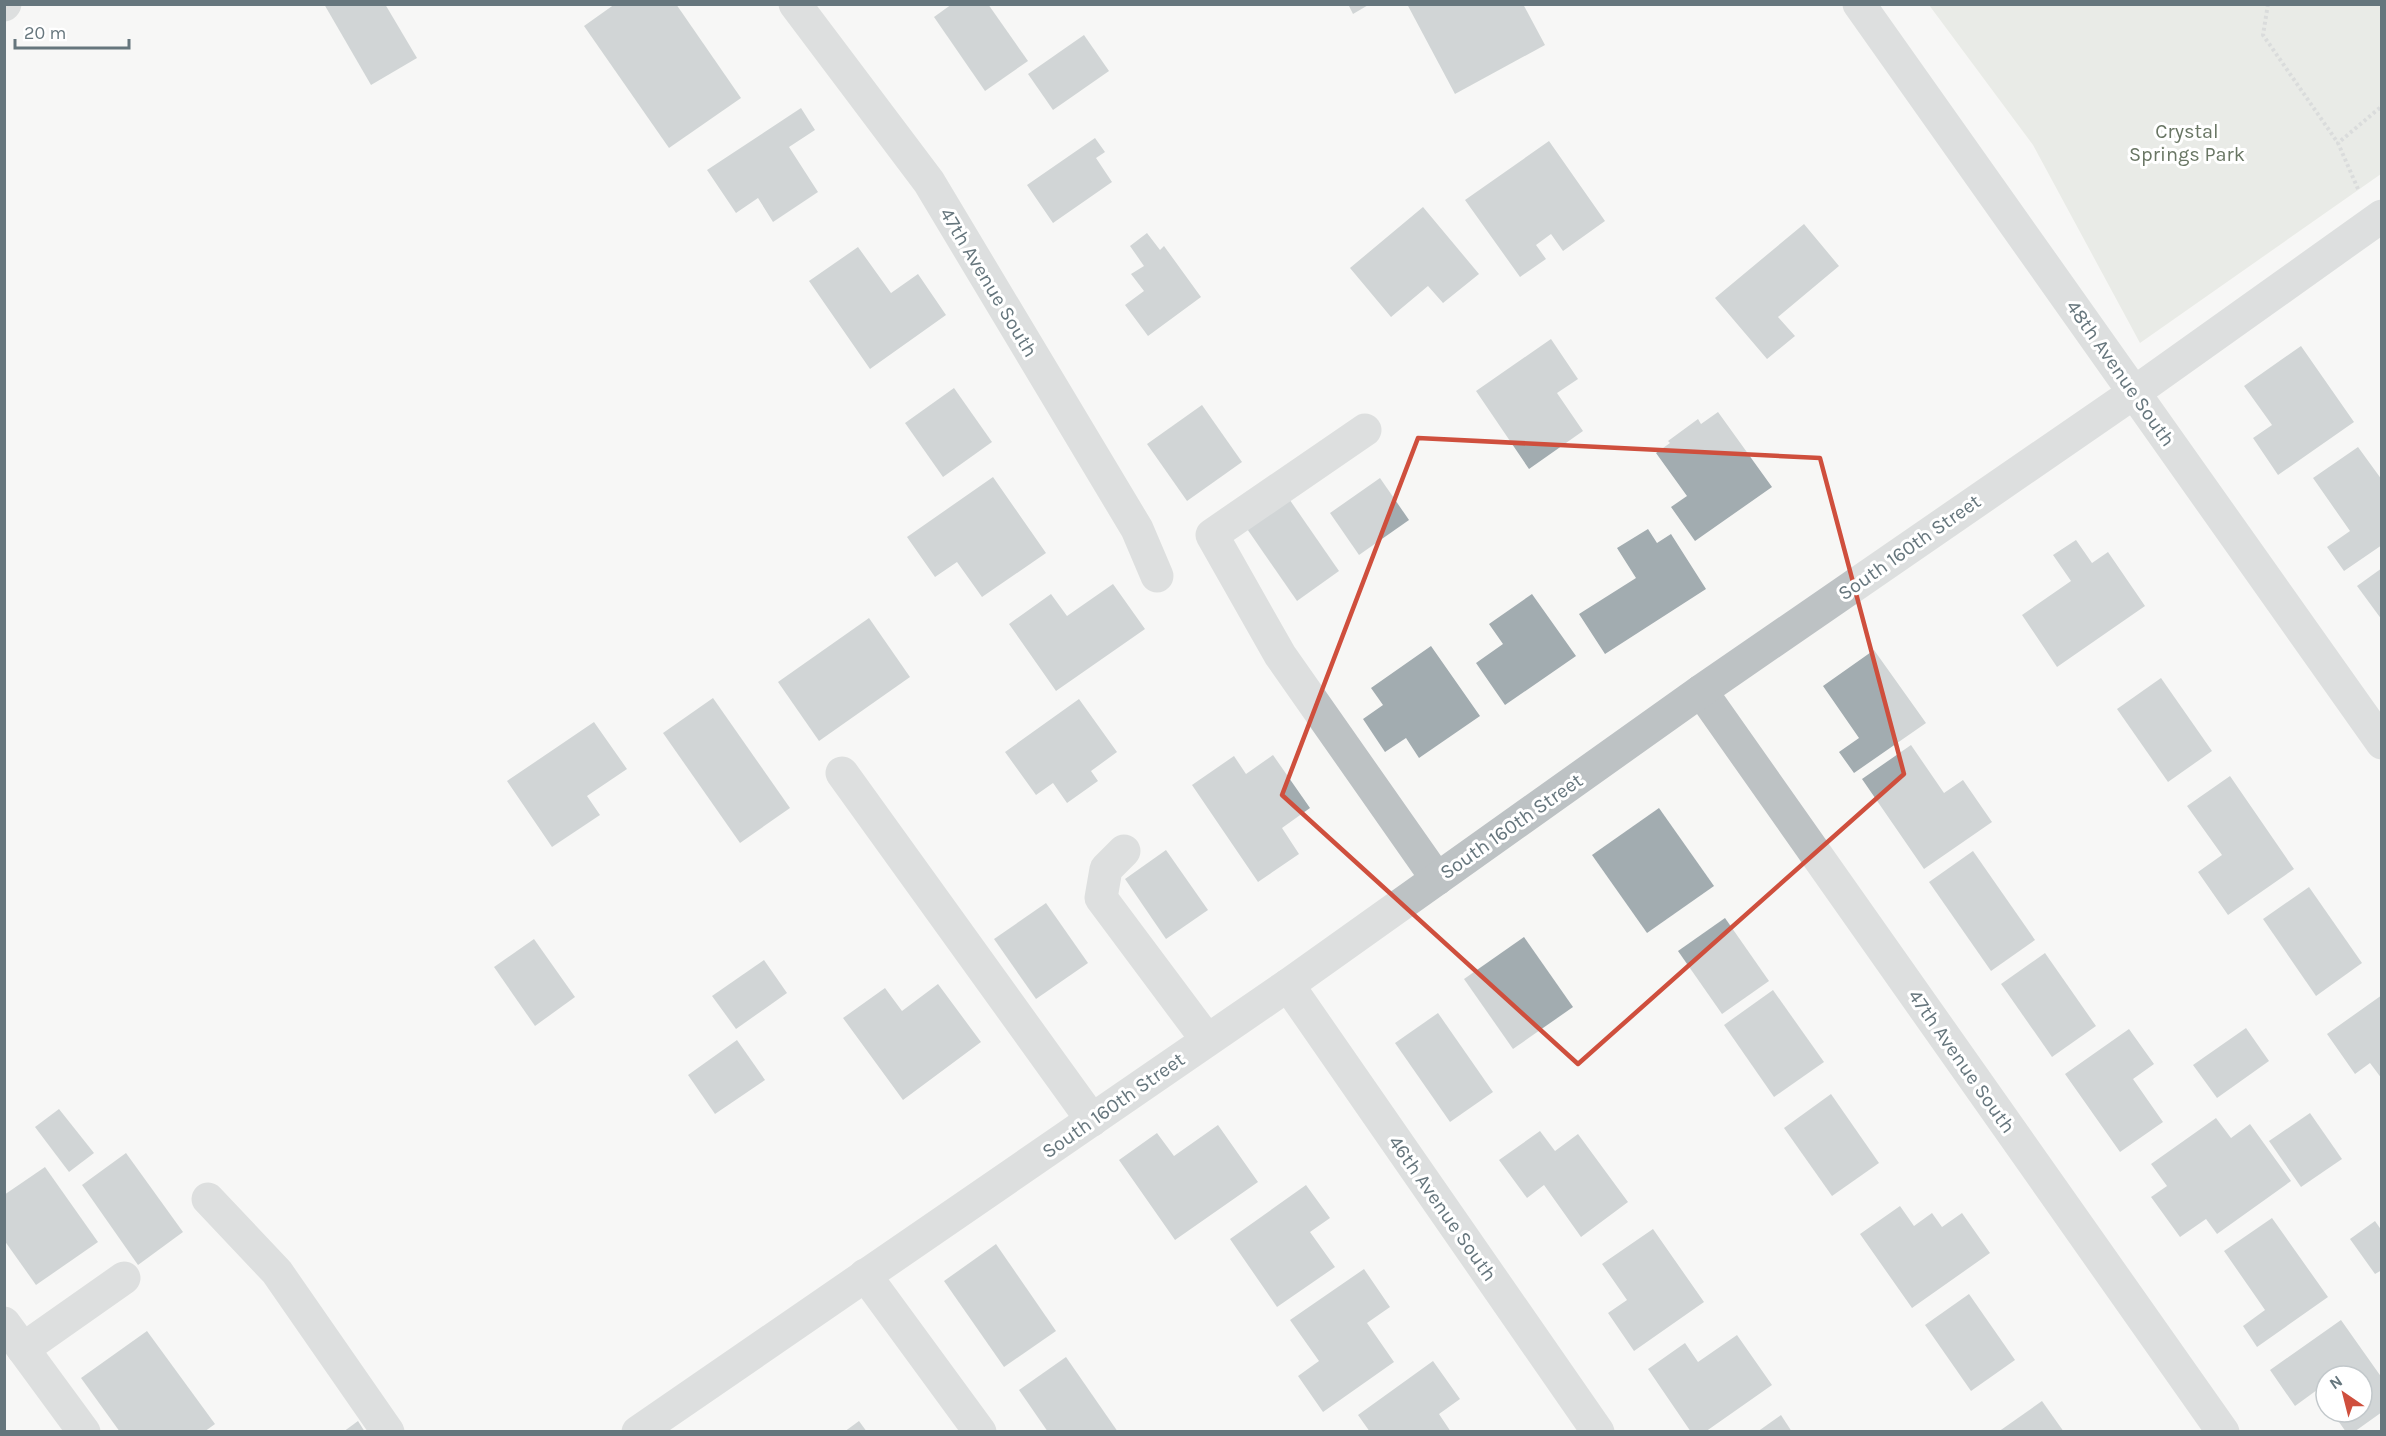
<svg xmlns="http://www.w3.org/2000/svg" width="2386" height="1436" font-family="Karla,sans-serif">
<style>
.green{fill:#d8dcd5}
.building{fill:#a2acb0}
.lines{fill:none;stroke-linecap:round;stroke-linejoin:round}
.path{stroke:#b7bbbd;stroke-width:4;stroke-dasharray:3 3;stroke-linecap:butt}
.minor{stroke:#bdc2c4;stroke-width:33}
.marked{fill:none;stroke:#cf4f3d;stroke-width:4.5;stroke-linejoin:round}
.labels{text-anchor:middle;stroke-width:6;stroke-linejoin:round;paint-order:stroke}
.park-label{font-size:20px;fill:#697664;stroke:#fff}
.street-label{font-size:20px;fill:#66767d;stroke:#fff}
</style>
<rect width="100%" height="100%" fill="#f7f7f5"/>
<polygon class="green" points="1929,5 2381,5 2381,174 2140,343 2033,145"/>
<g class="building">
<polygon points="324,4 385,4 417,58 371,85"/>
<polygon points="615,4 676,4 741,98 669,148 584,26"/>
<polygon points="952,4 988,4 1028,61 985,91 934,17"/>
<polygon points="1348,4 1370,4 1353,14"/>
<polygon points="1407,4 1523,4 1545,45 1455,94"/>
<polygon points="1084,35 1109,71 1053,110 1028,74"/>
<polygon points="801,108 815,130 789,147 818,192 773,222 758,198 736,213 707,170"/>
<polygon points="1095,138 1105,152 1096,158 1112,182 1053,223 1027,185"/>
<polygon points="1549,141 1605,221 1563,251 1551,234 1536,245 1546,259 1520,277 1465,200"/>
<polygon points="1423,207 1479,274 1443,303 1428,286 1391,317 1350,268"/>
<polygon points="1804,224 1839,266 1778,317 1795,336 1767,359 1715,298"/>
<polygon points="1147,233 1160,250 1164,246 1201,297 1148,336 1125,305 1144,291 1131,274 1144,266 1130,246"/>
<polygon points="858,247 891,293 918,274 946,315 870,369 809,281"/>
<polygon points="1551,339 1578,379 1557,393 1583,431 1529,469 1476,391"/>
<polygon points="2301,346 2354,422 2278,475 2253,438 2272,425 2244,386"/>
<polygon points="954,388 992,442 943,477 905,423"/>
<polygon points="1202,405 1242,462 1187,501 1147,444"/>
<polygon points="1718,412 1772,487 1695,541 1671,507 1687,496 1656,453 1670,443 1668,441 1698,419 1701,424"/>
<polygon points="2358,447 2382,480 2382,545 2344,571 2327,547 2350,531 2313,478"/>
<polygon points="993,477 1046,553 982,597 957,562 935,577 907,537"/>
<polygon points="1380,478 1409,520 1359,555 1330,513"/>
<polygon points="1285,493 1339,571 1297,601 1243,523"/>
<polygon points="1648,529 1657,543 1671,534 1706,589 1605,654 1579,614 1636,578 1617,548"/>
<polygon points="2076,540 2092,563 2108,552 2145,606 2057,667 2022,615 2071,581 2053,555"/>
<polygon points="2382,568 2382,620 2357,586"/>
<polygon points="1113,584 1145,629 1056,691 1009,624 1051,594 1067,616"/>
<polygon points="1532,594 1576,656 1505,705 1476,663 1503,644 1489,624"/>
<polygon points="869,618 910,677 819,741 778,682"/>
<polygon points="1431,646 1480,716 1419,758 1406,738 1385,752 1363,719 1383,705 1371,688"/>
<polygon points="1874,650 1926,723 1854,773 1839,752 1859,738 1823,686"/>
<polygon points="2161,678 2212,751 2168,782 2117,709"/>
<polygon points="713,698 790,808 740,843 663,733"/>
<polygon points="1079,699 1117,752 1091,771 1098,781 1067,803 1053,783 1036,795 1005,752"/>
<polygon points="594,722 627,769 587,796 600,815 552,847 507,781"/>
<polygon points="1911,745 1944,793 1963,780 1992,822 1924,869 1862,779"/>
<polygon points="1273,755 1310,808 1282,828 1299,854 1258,882 1192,785 1234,756 1246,774"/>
<polygon points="2230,776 2294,869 2228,915 2198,872 2222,855 2187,806"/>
<polygon points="1659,808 1714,886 1647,933 1592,855"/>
<polygon points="1166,850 1208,910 1166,939 1125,879"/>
<polygon points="1973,851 2035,940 1991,971 1929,882"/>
<polygon points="2309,887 2362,963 2316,996 2263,919"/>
<polygon points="1046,903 1088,963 1036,999 994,939"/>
<polygon points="1725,918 1769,981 1722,1014 1678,951"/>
<polygon points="1524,937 1573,1007 1513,1049 1464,979"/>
<polygon points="534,939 575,997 535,1026 494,967"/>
<polygon points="2045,953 2096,1026 2052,1057 2001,984"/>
<polygon points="764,960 787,993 736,1029 712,996"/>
<polygon points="938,984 981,1042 903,1100 843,1018 885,988 902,1011"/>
<polygon points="1773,990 1824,1062 1774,1097 1724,1025"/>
<polygon points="2382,995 2382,1079 2370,1063 2355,1074 2327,1034"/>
<polygon points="1438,1013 1493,1092 1450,1122 1395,1043"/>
<polygon points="2246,1028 2269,1061 2217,1098 2193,1065"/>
<polygon points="2129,1029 2154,1064 2133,1079 2163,1122 2120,1152 2065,1074"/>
<polygon points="737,1040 765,1080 715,1114 688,1075"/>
<polygon points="1831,1094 1879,1163 1832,1196 1784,1128"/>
<polygon points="59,1109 94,1153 69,1172 35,1127"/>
<polygon points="2310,1113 2342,1159 2301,1187 2269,1141"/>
<polygon points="2216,1118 2231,1138 2250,1124 2291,1181 2217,1234 2206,1219 2180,1237 2151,1197 2167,1186 2151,1164"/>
<polygon points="1218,1125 1258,1182 1175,1240 1119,1160 1157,1133 1174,1156"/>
<polygon points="1540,1131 1555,1151 1578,1134 1628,1202 1581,1237 1544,1185 1527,1198 1499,1160"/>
<polygon points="126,1153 183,1232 138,1265 82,1185"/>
<polygon points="45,1167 98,1242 36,1285 4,1240 4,1195"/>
<polygon points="1306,1185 1330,1218 1310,1232 1335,1267 1277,1307 1230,1239"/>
<polygon points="1900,1206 1914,1226 1932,1213 1942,1227 1962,1213 1990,1253 1912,1308 1860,1234"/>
<polygon points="2272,1218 2328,1297 2257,1347 2243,1326 2265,1310 2224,1251"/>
<polygon points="2375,1221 2382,1231 2382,1270 2375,1274 2350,1239"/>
<polygon points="1653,1229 1704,1302 1634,1351 1608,1313 1627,1300 1602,1264"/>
<polygon points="996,1244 1056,1331 1004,1367 944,1281"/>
<polygon points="1364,1269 1390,1307 1367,1323 1394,1362 1323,1412 1298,1376 1319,1361 1290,1320"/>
<polygon points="1969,1294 2015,1360 1971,1391 1925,1325"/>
<polygon points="2341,1320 2382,1378 2382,1412 2354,1432 2346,1432 2332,1412 2362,1412 2362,1376 2326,1376 2326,1403 2317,1390 2295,1406 2270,1370"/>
<polygon points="147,1331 215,1424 204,1432 120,1432 81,1378"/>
<polygon points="1737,1335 1772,1385 1705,1432 1691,1432 1648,1369 1685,1343 1698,1362"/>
<polygon points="1066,1357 1118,1432 1048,1432 1019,1390"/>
<polygon points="1433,1361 1460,1399 1439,1414 1451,1432 1370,1432 1358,1415"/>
<polygon points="2042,1401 2064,1432 1998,1432"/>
<polygon points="1781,1415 1792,1432 1757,1432"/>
<polygon points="358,1421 365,1432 343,1432"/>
<polygon points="859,1421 867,1432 844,1432"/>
</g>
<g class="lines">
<g class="path">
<polyline points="2268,4 2263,35 2338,143"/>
<polyline points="2358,189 2338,143 2382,106"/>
</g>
<g class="minor">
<polyline points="795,4 929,182 1137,529 1157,576"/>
<polyline points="1859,4 2382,743"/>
<polyline points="4,5 5,4"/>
<polyline points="1365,430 1212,535 1280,655 1437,879"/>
<polyline points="1701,691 2223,1432"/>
<polyline points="842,773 1092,1120"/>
<polyline points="1124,851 1106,869 1101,898 1207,1040"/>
<polyline points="1288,985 1598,1432"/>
<polyline points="208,1199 277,1272 388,1432"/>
<polyline points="865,1275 980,1432"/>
<polyline points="4,1323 84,1432"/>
<polyline points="23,1349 124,1278"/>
<polyline points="638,1432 1288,985 1701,691 2135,392 2382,216"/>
</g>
</g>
<path d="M0 0H2386V1436H0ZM1418,438l402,20 84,316 -326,290 -296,-269z" fill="#f7f7f5" fill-opacity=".55" fill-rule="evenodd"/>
<path class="marked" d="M1418,438l402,20 84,316 -326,290 -296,-269z"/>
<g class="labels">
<g class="park-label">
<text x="2187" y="138">Crystal<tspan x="2187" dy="23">Springs Park</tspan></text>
</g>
<g class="street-label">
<text transform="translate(989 282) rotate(59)" y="7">47th Avenue South</text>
<text transform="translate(2121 373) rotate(55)" y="7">48th Avenue South</text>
<text transform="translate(1909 547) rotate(-35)" y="7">South 160th Street</text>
<text transform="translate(1511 826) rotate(-35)" y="7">South 160th Street</text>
<text transform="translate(1962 1061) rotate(55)" y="7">47th Avenue South</text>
<text transform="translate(1113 1105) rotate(-35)" y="7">South 160th Street</text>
<text transform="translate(1443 1208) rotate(55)" y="7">46th Avenue South</text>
</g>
</g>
<rect width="2386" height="1436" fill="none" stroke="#66767d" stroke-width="12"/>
<g transform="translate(2344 1394) rotate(325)"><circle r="28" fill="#ffffff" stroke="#c2c8cb" stroke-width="1.5"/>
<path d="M0-4.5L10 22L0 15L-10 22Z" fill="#cf4f3d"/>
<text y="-9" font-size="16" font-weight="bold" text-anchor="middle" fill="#66767d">N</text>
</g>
<path d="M15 39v9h114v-9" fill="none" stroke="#66767d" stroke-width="3"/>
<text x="24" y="39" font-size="18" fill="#66767d" stroke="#ffffff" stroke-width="4.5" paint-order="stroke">20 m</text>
</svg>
